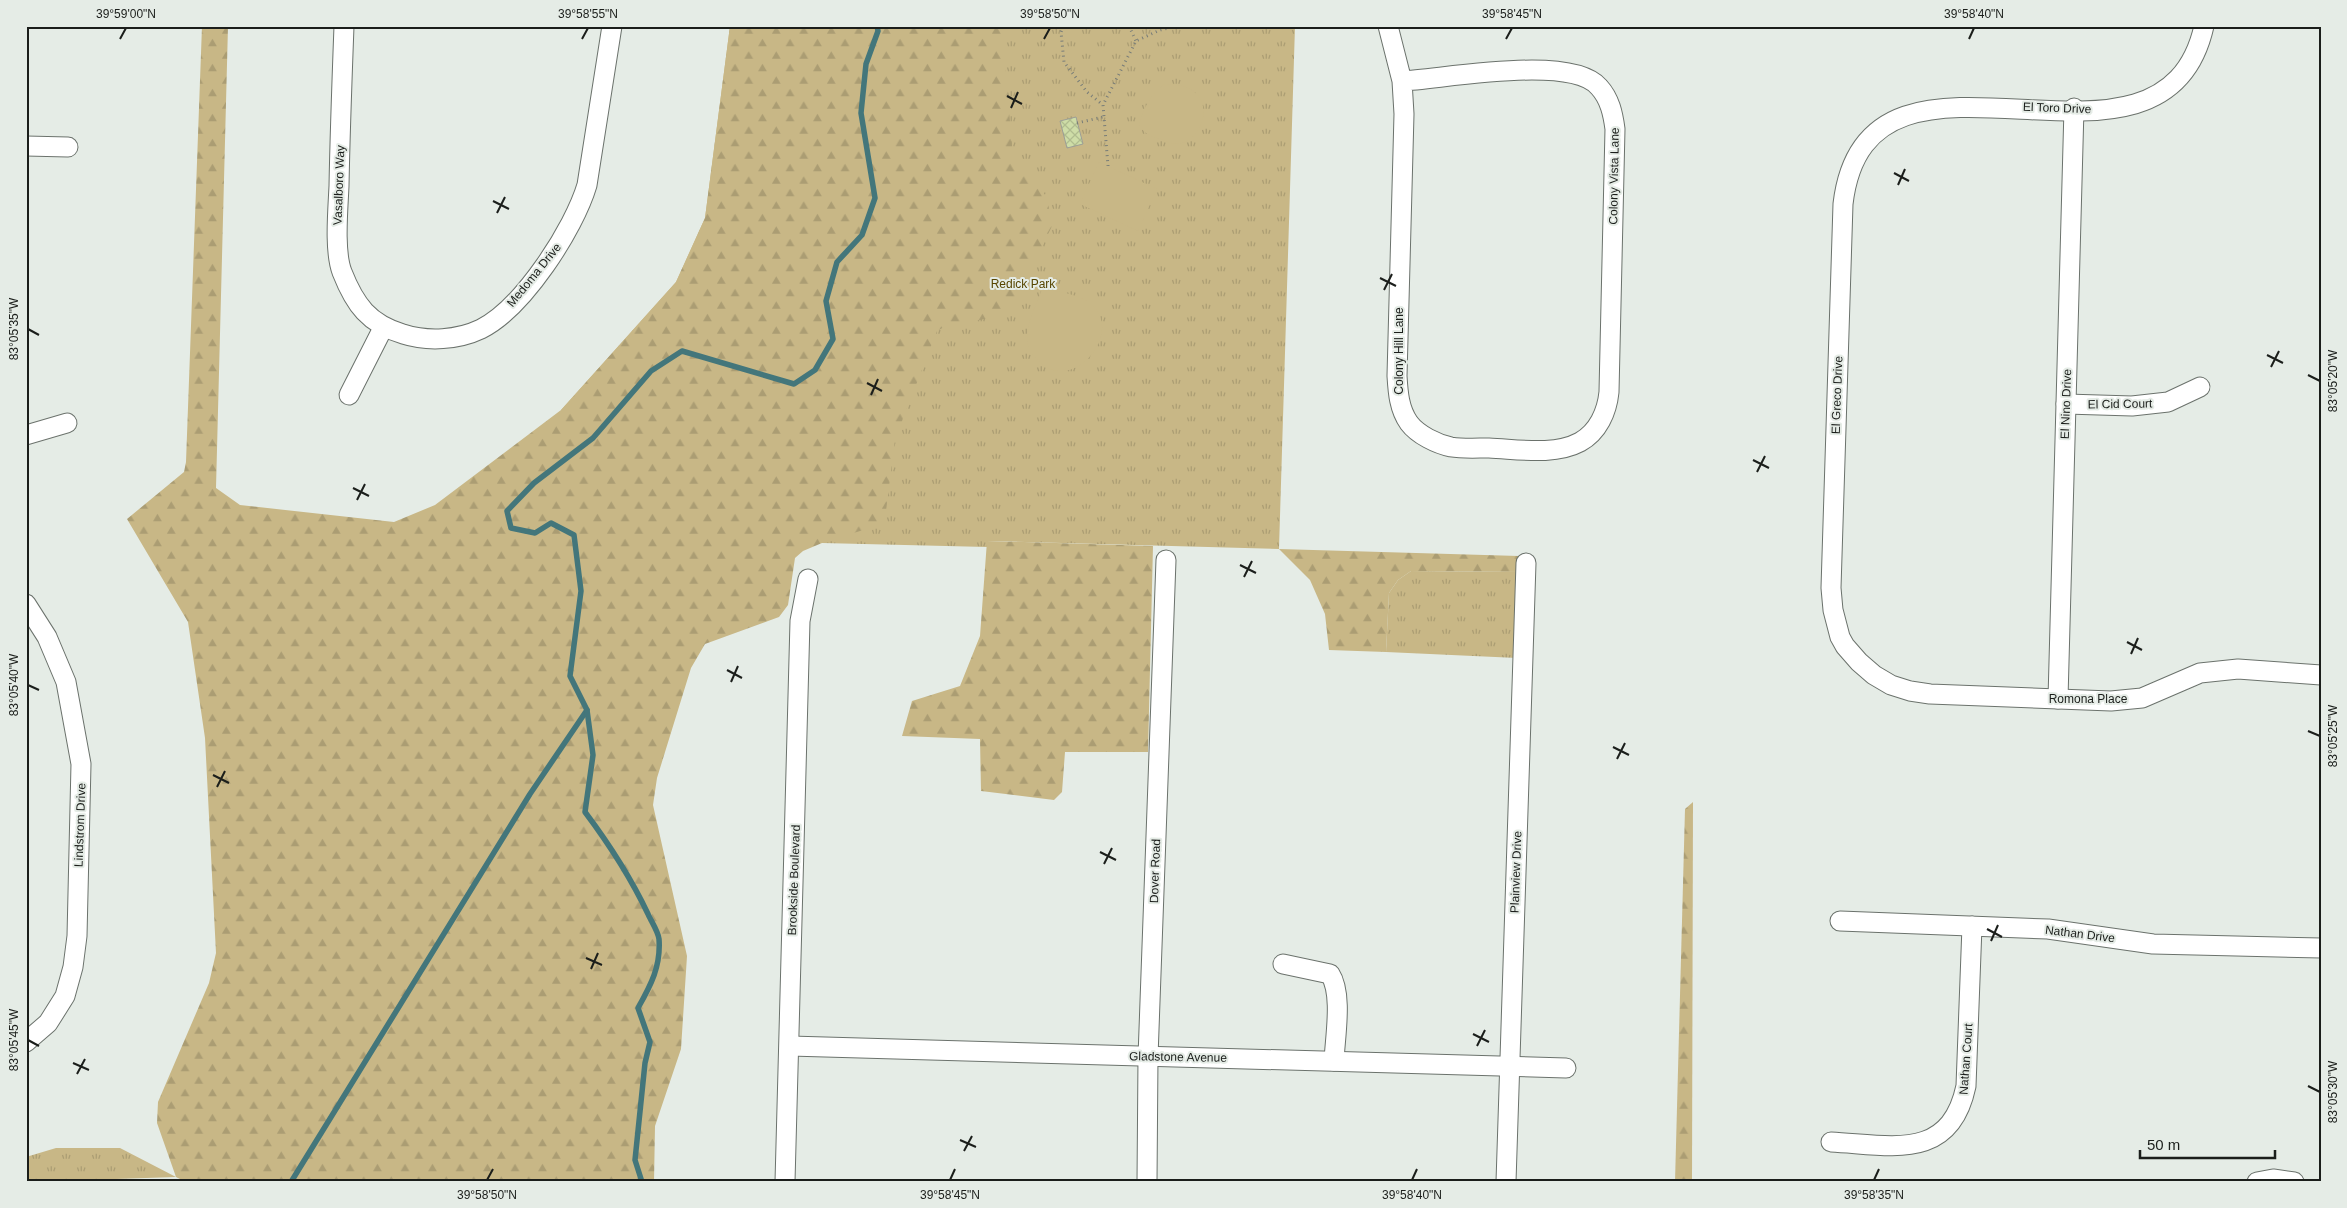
<svg xmlns="http://www.w3.org/2000/svg" width="2347" height="1208" font-family="Helvetica,sans-serif">
<style>
.grass{fill:url(#grass-tufts)}
.forest{fill:url(#forest-firs)}
.garden{fill:#c8b786}
.lines{fill:none;stroke-linecap:round;stroke-linejoin:round}
.stream{stroke:#43767b;stroke-width:5.5}
.building{fill:url(#building-cross-hatch);stroke:#9c9e96}
.minor-casing{stroke:#6b726c;stroke-width:21}
.path{stroke:#777c78;stroke-width:3;stroke-dasharray:1 4;stroke-linecap:butt}
.minor{stroke:#fff;stroke-width:19}
.ticks{fill:none;stroke:#1b1e1b;stroke-width:2}
.labels{text-anchor:middle;stroke-width:4;stroke-linejoin:round;paint-order:stroke}
.street-label{font-size:12px;fill:#1b1e1b;stroke:#e5ece6}
.park-label{font-size:12px;fill:#574500;stroke:#e5ece6}
.neatline{fill:none;stroke:#1b1e1b;stroke-width:2}
.ticks-label{font-size:12px;text-anchor:middle;fill:#1b1e1b}
</style>
<defs>
<pattern id="grass-tufts" width="24" height="20" patternUnits="userSpaceOnUse" patternTransform="scale(1.25)"><rect width="24" height="20" fill="#c8b786"/><path d="M3 7l-1-3M5 7V3M7 7l1-3M15 17l-1-3M17 17v-4M19 17l1-3" fill="none" stroke="#ab9d73"/></pattern>
<pattern id="forest-firs" width="22" height="20" patternUnits="userSpaceOnUse" patternTransform="scale(1.25)"><rect width="22" height="20" fill="#c8b786"/><path d="M5 1l3.5 6h-7zM16 11l3.5 6h-7z" fill="#ab9d73"/></pattern>
<pattern id="building-cross-hatch" width="8" height="8" patternUnits="userSpaceOnUse" patternTransform="scale(1.25)"><rect width="8" height="8" fill="#cedda7"/><path d="M0 0l8 8M0 8l8-8" fill="none" stroke="#b0bd8f"/></pattern>
</defs>
<rect width="100%" height="100%" fill="#e5ece6"/>
<g class="grass">
<polygon points="730,26 1295,26 1279,549 988,541 987,547 822,543 822,537 561,410 676,282 705,218"/>
<polygon points="1411,571 1519,572 1517,658 1386,652 1389,593 1398,580"/>
<polygon points="56,1148 120,1148 176,1177 26,1182 26,1157"/>
</g>
<g class="forest">
<polygon points="202,26 228,26 216,488 240,505 394,522 435,505 561,410 676,282 705,218 730,26 1017,26 1010,30 1004,48 1013,159 1047,197 1052,226 1020,292 1000,316 944,327 937,331 895,439 886,511 879,525 822,543 803,551 795,558 788,605 779,617 705,644 691,668 657,778 653,805 687,956 681,1049 655,1126 654,1182 186,1182 176,1177 157,1123 158,1102 209,983 216,953 205,738 188,622 127,519 184,472 186,462"/>
<polygon points="987,541 1153,546 1148,752 1065,752 1062,792 1054,800 981,791 980,739 902,736 912,701 960,686 980,636"/>
<polygon points="1279,549 1519,556 1519,572 1411,571 1398,580 1389,593 1386,652 1329,650 1325,614 1310,580"/>
<polygon points="1693,802 1692,1182 1675,1182 1685,809"/>
</g>
<g class="garden">
<path d="M1165,84c59,-1 40,60 11,60 -5,0 -11,-3 -15,-5 -11,-3 -15,-4 -22,-14 4,-16 12,-32 26,-41z"/>
<polygon points="1099,162 1157,189 1138,231 1080,204"/>
<path d="M1042,289c11,2 23,3 34,7 61,21 1,102 -36,66 -7,-7 -12,-12 -13,-22 -1,-17 10,-36 15,-51z"/>
</g>
<g class="lines">
<g class="stream">
<polyline points="291,1182 530,794 587,710"/>
<path d="M642,1182l-7,-22 10,-97 5,-21 -12,-34c13,-23 23,-42 21,-69 -1,-8 -8,-18 -11,-25 -17,-36 -39,-70 -63,-102l8,-57 -6,-45 -17,-34 11,-85 -7,-56 -23,-12 -16,10 -24,-5 -4,-17 27,-28 59,-45 58,-67 31,-20 112,33 21,-14 18,-31 -7,-38 11,-39 25,-27 13,-37 -14,-85 5,-49 12,-33 -1,-5"/>
</g>
</g>
<polygon class="building" points="1076,117 1083,144 1067,148 1060,121"/>
<g class="lines">
<g class="minor-casing">
<g id="minor">
<path d="M344,26c-2,53 -4,106 -5,160 -1,23 -5,65 3,86 13,33 27,52 61,62 25,8 55,6 78,-5 42,-21 93,-100 106,-144l25,-159"/>
<path d="M1388,26l14,55 2,33 -7,262c1,16 2,33 12,47 9,12 28,21 42,24 12,2 26,1 38,1 28,1 65,8 91,-6 18,-10 27,-30 29,-50l6,-263c-2,-15 -5,-30 -16,-42 -28,-33 -155,-8 -197,-6"/>
<path d="M2204,26c-42,188 -337,-26 -361,178l-12,384 2,22 7,27 5,9 14,16 15,13 17,10 19,6 20,3 181,7 31,-3 58,-25 38,-4 83,6"/>
<polyline points="26,146 68,147"/>
<polyline points="349,395 383,328"/>
<polyline points="2066,404 2132,406 2168,402 2200,387"/>
<polyline points="26,435 67,423"/>
<polyline points="26,604 47,637 66,682 81,764 77,936 73,967 65,996 48,1023 26,1042"/>
<polyline points="2058,699 2074,108"/>
<polyline points="1840,921 2048,929 2153,944 2321,948"/>
<path d="M1283,964l47,10c13,20 5,63 4,87"/>
<polyline points="790,1046 1566,1068"/>
<path d="M1831,1142c60,3 119,20 135,-56l6,-160"/>
<polyline points="785,1182 800,621 808,579"/>
<polyline points="1147,1182 1148,1057 1166,560"/>
<polyline points="1506,1182 1526,563"/>
<polyline points="2257,1182 2273,1179 2294,1182"/>
</g>
</g>
<g class="path">
<polyline points="1063,26 1061,32 1064,62 1087,92 1103,105"/>
<polyline points="1129,26 1136,41"/>
<polyline points="1077,123 1103,117"/>
<polyline points="1108,166 1103,105 1136,41 1160,30 1177,26"/>
</g>
<use href="#minor" class="minor"/>
</g>
<path class="ticks" d="M120,39l6,-11M582,39l6,-11M1044,39l6,-11M1506,39l6,-11M1969,39l5,-11M1007,96l15,8M1011,108l7,-16M1894,173l15,8M1898,185l7,-16M493,201l16,8M497,213l8,-16M1380,278l16,8M1384,290l8,-16M28,329l11,6M2267,355l16,8M2271,367l8,-16M2308,375l12,6M867,383l15,8M871,395l7,-16M1753,460l16,8M1757,472l8,-16M353,488l16,8M357,500l8,-16M1240,565l16,8M1244,577l8,-16M2127,642l15,8M2131,654l7,-16M727,670l15,8M731,682l7,-16M28,685l11,5M2308,731l12,5M1613,747l16,8M1617,759l8,-16M213,775l16,8M217,787l8,-16M1100,852l16,8M1104,864l8,-16M1987,929l15,8M1991,941l7,-16M586,958l16,7M591,969l7,-16M1473,1034l16,8M28,1040l11,6M1477,1046l8,-16M73,1063l16,7M77,1074l8,-15M2308,1086l12,6M960,1140l16,7M964,1151l8,-15M487,1180l6,-11M950,1180l5,-11M1412,1180l5,-11M1874,1180l5,-11"/>
<g class="labels">
<g class="street-label">
<text transform="translate(2057 108) rotate(2)" y="4">El Toro Drive</text>
<text transform="translate(1614 176) rotate(-89)" y="4">Colony Vista Lane</text>
<text transform="translate(339 185) rotate(-88)" y="4">Vasalboro Way</text>
<text transform="translate(534 275) rotate(-51)" y="4">Medoma Drive</text>
<text transform="translate(1399 351) rotate(-90)" y="4">Colony Hill Lane</text>
<text transform="translate(1837 395) rotate(-88)" y="4">El Greco Drive</text>
<text transform="translate(2066 404) rotate(-88)" y="4">El Nino Drive</text>
<text transform="translate(2120 404) rotate(-1)" y="4">El Cid Court</text>
<text x="2088" y="703">Romona Place</text>
<text transform="translate(80 825) rotate(-88)" y="4">Lindstrom Drive</text>
<text transform="translate(1155 871) rotate(-88)" y="4">Dover Road</text>
<text transform="translate(1516 872) rotate(-88)" y="4">Plainview Drive</text>
<text transform="translate(794 880) rotate(-88)" y="4">Brookside Boulevard</text>
<text transform="translate(2080 934) rotate(7)" y="4">Nathan Drive</text>
<text transform="translate(1178 1057) rotate(1)" y="4">Gladstone Avenue</text>
<text transform="translate(1966 1059) rotate(-86)" y="4">Nathan Court</text>
</g>
<g class="park-label">
<text x="1023" y="288">Redick Park</text>
</g>
</g>
<rect width="2347" height="1208" fill="none" stroke="#e5ece6" stroke-width="55"/>
<path d="M2140 1150v8h135v-8" fill="none" stroke="#1b1e1b" stroke-width="2.5"/>
<text x="2147" y="1150" font-size="15" fill="#1b1e1b" stroke="#e5ece6" stroke-width="4" paint-order="stroke">50 m</text>
<rect x="28" y="28" width="2292" height="1152" class="neatline"/>
<g class="ticks-label">
<text x="126" y="18">39°59'00"N</text>
<text x="588" y="18">39°58'55"N</text>
<text x="1050" y="18">39°58'50"N</text>
<text x="1512" y="18">39°58'45"N</text>
<text x="1974" y="18">39°58'40"N</text>
<text transform="translate(14 329) rotate(-90)" y="4">83°05'35"W</text>
<text transform="translate(2333 381) rotate(-90)" y="4">83°05'20"W</text>
<text transform="translate(14 685) rotate(-90)" y="4">83°05'40"W</text>
<text transform="translate(2333 736) rotate(-90)" y="4">83°05'25"W</text>
<text transform="translate(14 1040) rotate(-90)" y="4">83°05'45"W</text>
<text transform="translate(2333 1092) rotate(-90)" y="4">83°05'30"W</text>
<text x="487" y="1199">39°58'50"N</text>
<text x="950" y="1199">39°58'45"N</text>
<text x="1412" y="1199">39°58'40"N</text>
<text x="1874" y="1199">39°58'35"N</text>
</g>
</svg>
